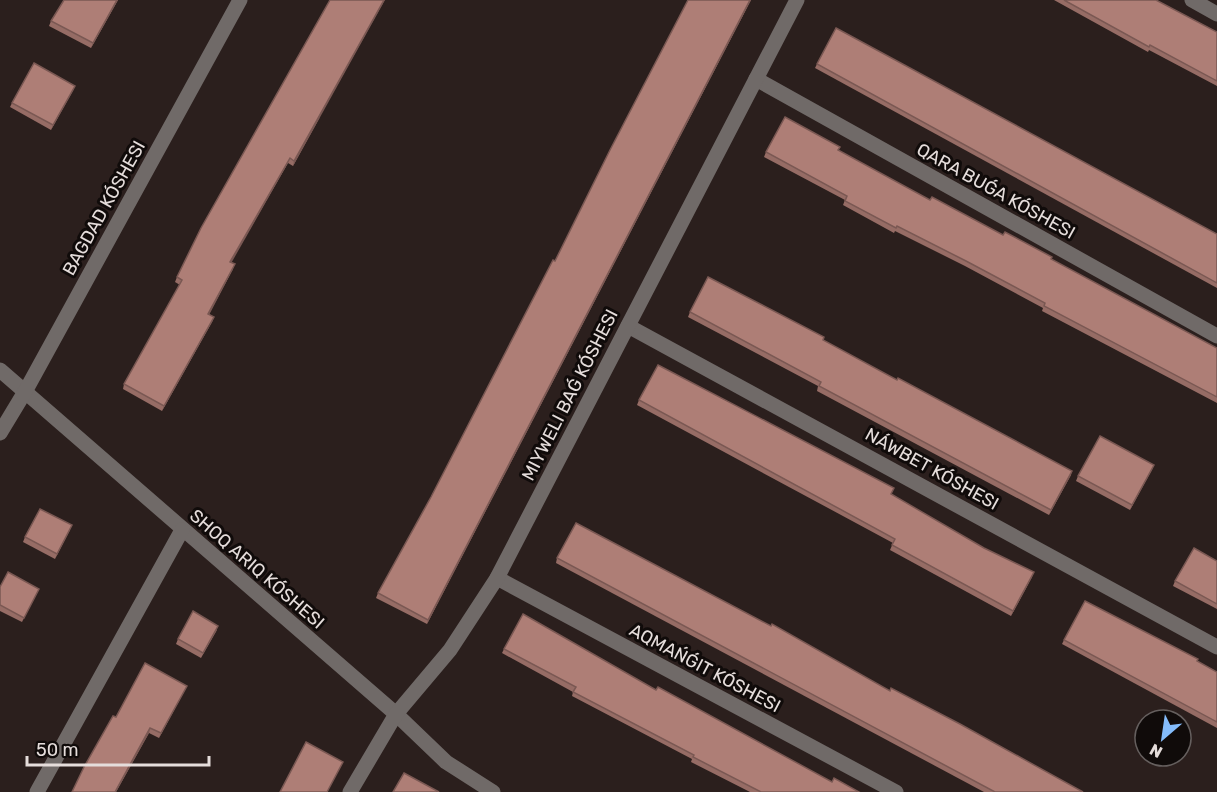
<svg xmlns="http://www.w3.org/2000/svg" width="1217" height="792" font-family="Rubik,sans-serif">
<style>
.lines{fill:none;stroke-linecap:round;stroke-linejoin:round}
.minor{stroke:#706a68;stroke-width:15}
.wall{fill:#966c65}
.shaded-wall{fill:#7a5853}
.building{fill:#ae7e76;stroke:#7a5853;stroke-width:1.5}
.labels{text-anchor:middle;stroke-width:6;stroke-linejoin:round;paint-order:stroke}
.street-label{font-size:18px;fill:#e5dddb;stroke:#100b0a}
</style>
<rect width="100%" height="100%" fill="#2b1f1d"/>
<g class="lines">
<g class="minor">
<polyline points="1192,0 1217,14"/>
<polyline points="756,79 1217,336"/>
<polyline points="628,326 1217,647"/>
<polyline points="0,370 396,714 446,762 493,792"/>
<polyline points="0,433 26,390 240,0"/>
<polyline points="497,578 896,792"/>
<polyline points="37,792 182,530"/>
<polyline points="350,792 396,714 450,650 497,578 797,0"/>
</g>
</g>
<g class="wall">
<polygon points="64,0 118,0 91,48 49,26 51,21"/>
<polygon points="688,0 751,0 427,624 376,598 378,593 431,497 555,261"/>
<polygon points="1054,0 1156,0 1217,32 1217,86 1149,50 1148,52"/>
<polygon points="817,64 1217,234 1217,288 815,68"/>
<polygon points="75,86 51,130 10,107 12,103"/>
<polygon points="320,117 293,166 288,163 231,262 233,269 209,314 214,317 212,322 162,411 123,389 124,384 180,285 175,282 177,277"/>
<polygon points="839,151 930,200 1003,235 1051,259 1217,348 1217,403 1042,311 1043,308 965,266 895,231 894,233 843,205 845,200 764,157 766,152"/>
<polygon points="690,312 823,340 1071,475 1049,515 817,391 818,386 688,317"/>
<polygon points="639,400 891,495 984,548 1032,577 1011,616 890,550 893,543 637,405"/>
<polygon points="1154,465 1130,510 1076,481 1078,476"/>
<polygon points="70,530 55,559 23,542 25,537"/>
<polygon points="557,558 890,691 1083,792 984,792 556,563"/>
<polygon points="1217,561 1217,609 1173,586 1175,581"/>
<polygon points="0,587 39,589 22,622 0,611"/>
<polygon points="217,630 201,658 176,644 178,639"/>
<polygon points="1064,640 1197,661 1217,672 1217,728 1062,644"/>
<polygon points="504,649 656,690 832,782 859,792 750,792 691,762 692,759 572,696 573,692 502,653"/>
<polygon points="187,686 159,738 149,733 116,792 72,792"/>
</g>
<g class="shaded-wall">
<polygon points="117,0 118,0 91,48 93,43"/>
<polygon points="384,0 385,0 293,166 294,161"/>
<polygon points="750,0 751,0 427,624 428,620"/>
<polygon points="75,86 73,91 51,130 53,125"/>
<polygon points="290,158 288,163 229,267 230,262"/>
<polygon points="235,264 233,269 207,319 208,314"/>
<polygon points="214,317 212,322 162,411 164,406"/>
<polygon points="1154,465 1152,470 1130,510 1132,505"/>
<polygon points="1072,471 1071,475 1049,515 1051,510"/>
<polygon points="1034,572 1032,577 1011,616 1013,611"/>
<polygon points="187,686 185,690 159,738 161,733"/>
<polygon points="150,728 149,733 116,792 115,792"/>
</g>
<g class="building">
<polygon points="64,0 117,0 93,43 51,21"/>
<polygon points="330,0 384,0 294,161 290,158 230,262 235,264 208,314 214,317 164,406 124,384 182,280 177,277 201,228"/>
<polygon points="688,0 750,0 428,620 378,593 431,497 553,260 555,261 610,150"/>
<polygon points="1064,0 1156,0 1217,32 1217,81 1150,45 1149,47"/>
<polygon points="836,28 1217,234 1217,283 817,64"/>
<polygon points="34,63 75,86 53,125 12,103"/>
<polygon points="785,117 840,147 838,150 930,200 932,197 1003,235 1005,232 1052,257 1051,259 1217,348 1217,397 1044,306 1045,303 966,261 897,226 896,228 845,201 847,196 766,152"/>
<polygon points="708,277 824,337 823,340 897,380 898,378 1072,471 1051,510 819,386 821,382 690,312"/>
<polygon points="658,365 894,488 891,494 984,548 1034,572 1013,611 892,545 895,539 639,400"/>
<polygon points="1100,436 1154,465 1132,505 1078,476"/>
<polygon points="40,509 72,525 57,554 25,537"/>
<polygon points="576,523 771,626 772,624 890,691 891,688 960,724 1083,792 995,792 557,558"/>
<polygon points="1194,548 1217,561 1217,604 1175,581"/>
<polygon points="8,572 39,589 24,618 0,605 0,587"/>
<polygon points="1085,601 1198,659 1197,661 1217,672 1217,722 1064,640"/>
<polygon points="193,611 218,626 203,653 178,639"/>
<polygon points="523,614 656,690 658,687 832,782 834,778 859,792 761,792 693,757 694,755 573,692 576,687 504,649"/>
<polygon points="145,663 187,686 161,733 150,728 115,792 72,792 84,767 113,716 116,717"/>
<polygon points="306,742 343,762 327,792 280,792"/>
<polygon points="404,773 439,792 393,792"/>
</g>
<g class="labels">
<g class="street-label">
<text transform="translate(996 191) rotate(29)" y="6">QARA BUǴA KÓSHESI</text>
<text transform="translate(104 208) rotate(-61)" y="6">BAGDAD KÓSHESI</text>
<text transform="translate(570 395) rotate(-63)" y="6">MIYWELI BAǴ KÓSHESI</text>
<text transform="translate(932 469) rotate(29)" y="6">NÁWBET KÓSHESI</text>
<text transform="translate(257 569) rotate(41)" y="6">SHOQ ARIQ KÓSHESI</text>
<text transform="translate(705 668) rotate(28)" y="6">AQMAŃǴIT KÓSHESI</text>
</g>
</g>
<g transform="translate(1163 738) rotate(209)"><circle r="28" fill="#100b0a" stroke="#655f5e" stroke-width="1.5"/>
<path d="M0-4.5L10 22L0 15L-10 22Z" fill="#84bcfb"/>
<text y="-9" font-size="16" font-weight="bold" text-anchor="middle" fill="#e5dddb">N</text>
</g>
<path d="M27 756v9h182v-9" fill="none" stroke="#e5dddb" stroke-width="3"/>
<text x="36" y="756" font-size="18" fill="#e5dddb" stroke="#100b0a" stroke-width="4.5" paint-order="stroke">50 m</text>
</svg>
